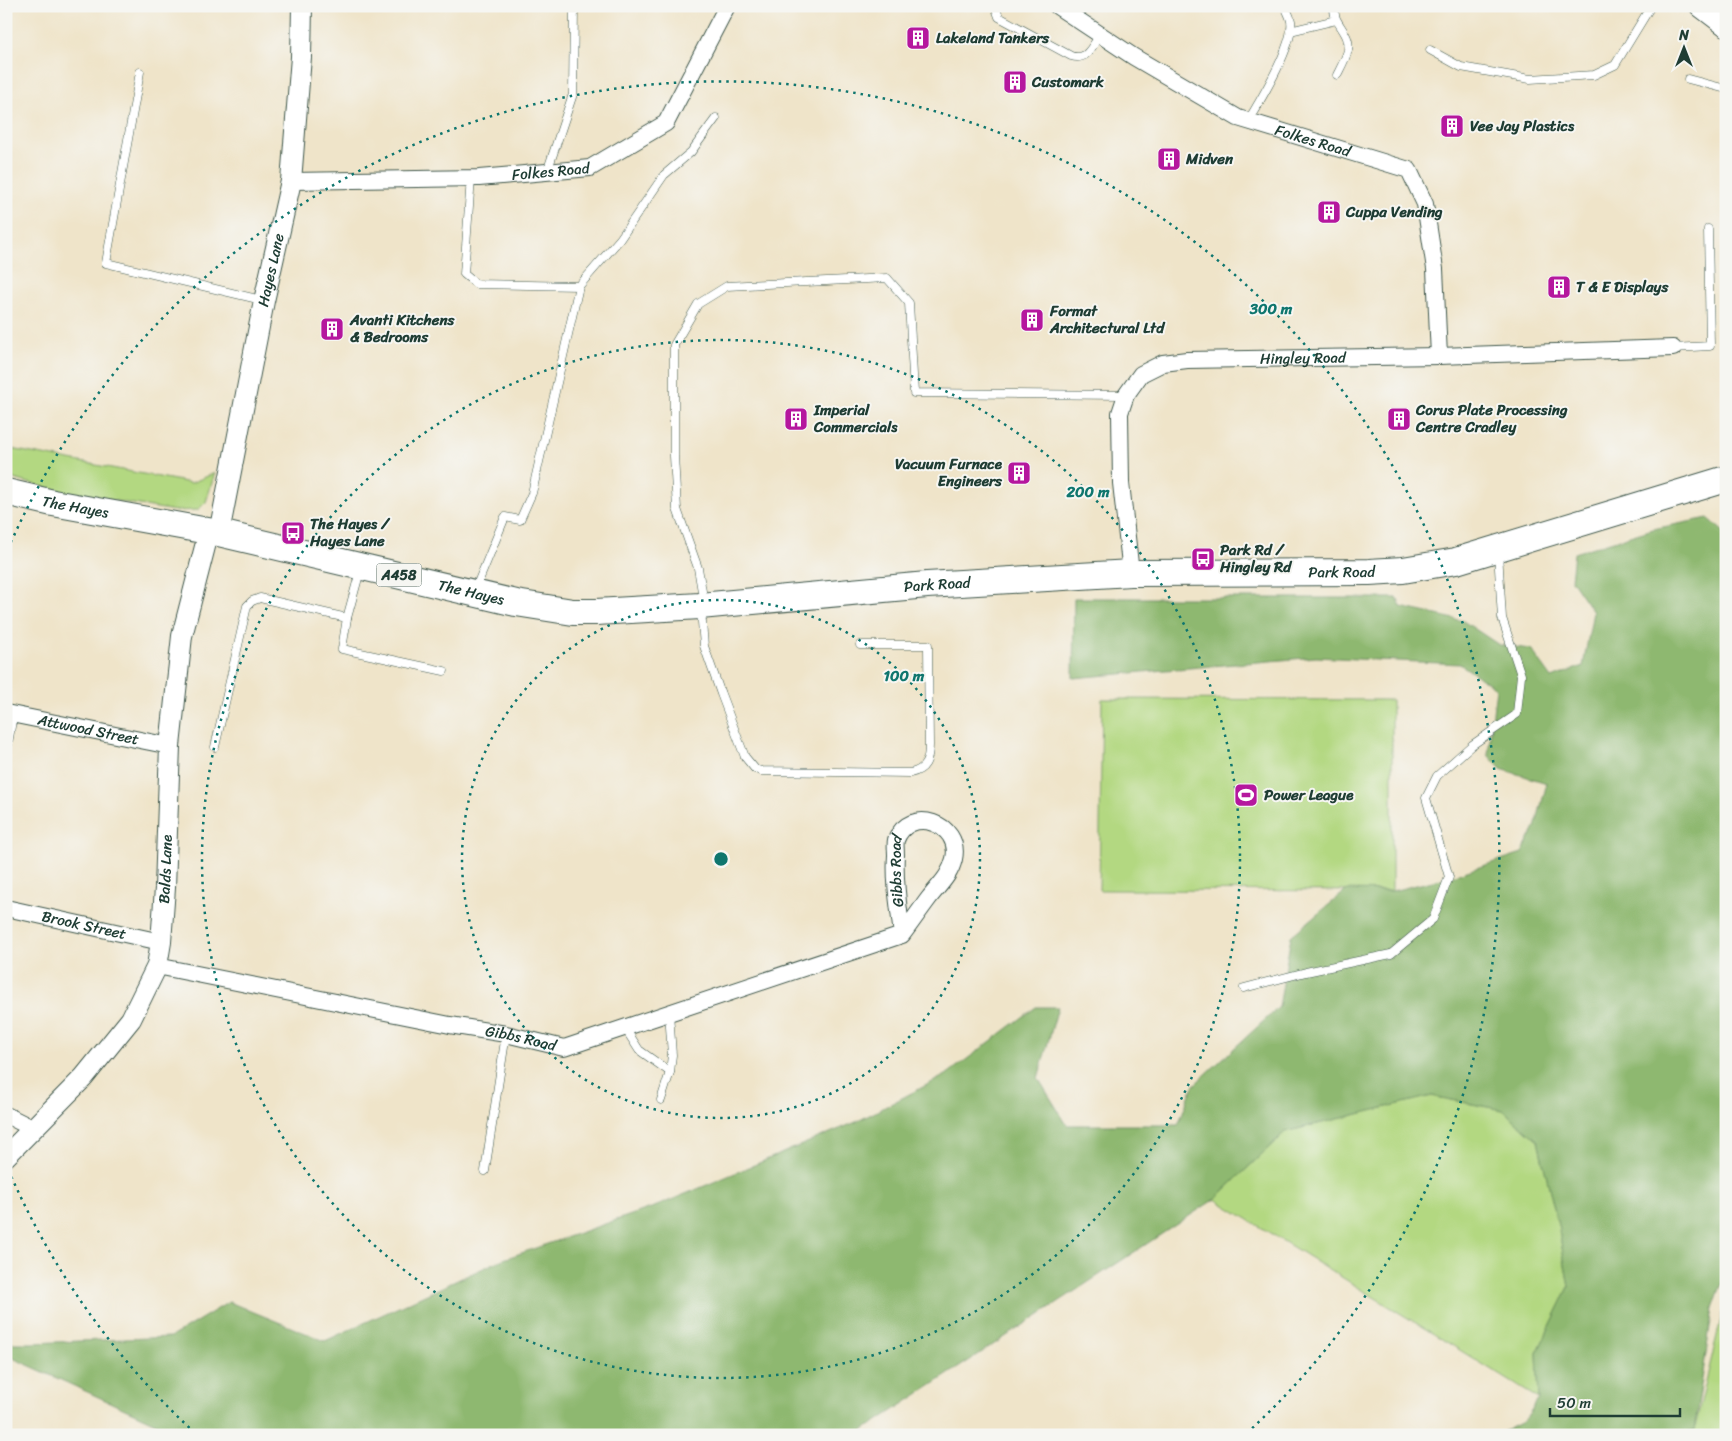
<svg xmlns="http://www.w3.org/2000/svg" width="1732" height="1441" font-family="Sriracha,sans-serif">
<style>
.green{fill:#b3d881;stroke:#698a5a}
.forest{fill:#8eb86f;stroke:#567a52}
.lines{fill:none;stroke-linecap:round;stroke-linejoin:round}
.service-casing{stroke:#3e564a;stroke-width:9}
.minor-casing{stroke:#3e564a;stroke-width:18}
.tertiary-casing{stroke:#3e564a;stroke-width:22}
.secondary-casing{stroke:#3e564a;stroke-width:24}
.trunk-casing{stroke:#3e564a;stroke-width:28}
.service{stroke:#fff;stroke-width:8}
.minor{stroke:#fff;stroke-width:16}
.tertiary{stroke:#fff;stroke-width:20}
.secondary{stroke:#fff;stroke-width:22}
.trunk{stroke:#fff;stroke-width:26}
.ring{fill:none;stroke:#0f766e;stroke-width:2.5;stroke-dasharray:2.5 5}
.labels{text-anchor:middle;stroke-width:4;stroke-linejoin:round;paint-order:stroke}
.shield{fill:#f6f6f2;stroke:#60746d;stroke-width:1}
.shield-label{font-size:14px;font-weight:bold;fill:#1f3d34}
.poi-label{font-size:15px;font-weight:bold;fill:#1f3d34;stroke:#f6f6f2;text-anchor:start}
.street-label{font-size:15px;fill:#1f3d34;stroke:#f6f6f2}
.centre{fill:#0f766e;stroke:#f6f6f2;stroke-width:2.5}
.ring-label{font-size:15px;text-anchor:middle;font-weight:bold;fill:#0f766e;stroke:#f6f6f2;stroke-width:4;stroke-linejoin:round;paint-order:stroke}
</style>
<rect width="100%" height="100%" fill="#f6f6f2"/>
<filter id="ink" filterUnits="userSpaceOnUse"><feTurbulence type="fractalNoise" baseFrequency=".02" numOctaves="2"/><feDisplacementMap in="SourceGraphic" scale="10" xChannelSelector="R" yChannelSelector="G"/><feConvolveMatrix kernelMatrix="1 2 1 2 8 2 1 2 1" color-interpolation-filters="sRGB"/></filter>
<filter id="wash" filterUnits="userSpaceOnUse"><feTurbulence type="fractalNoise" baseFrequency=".0096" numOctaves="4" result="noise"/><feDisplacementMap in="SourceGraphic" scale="20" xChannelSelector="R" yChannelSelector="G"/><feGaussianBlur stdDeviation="1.12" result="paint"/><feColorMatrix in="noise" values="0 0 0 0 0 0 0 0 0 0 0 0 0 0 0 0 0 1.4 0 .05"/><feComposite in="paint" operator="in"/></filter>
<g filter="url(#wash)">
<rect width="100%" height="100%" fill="#efe4c9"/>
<g class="green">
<polygon points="6,448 191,483 215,473 206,502 198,510 175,511 63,492 6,477"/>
<polygon points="1102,699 1392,700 1392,891 1099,890"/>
<polygon points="1431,1096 1503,1110 1538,1141 1558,1225 1569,1287 1537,1353 1539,1399 1215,1199 1285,1132"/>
<polygon points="1726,1298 1726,1435 1666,1435 1695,1427"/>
</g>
<polygon class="forest" points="1708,518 1726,534 1726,1272 1713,1308 1694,1431 1680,1435 1497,1435 1523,1422 1539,1399 1537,1353 1569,1287 1558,1225 1538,1141 1503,1110 1432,1096 1285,1132 1215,1199 856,1435 182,1435 6,1355 6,1343 33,1343 171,1337 229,1302 325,1341 501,1260 657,1206 856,1122 946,1075 1036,1007 1058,1007 1038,1078 1067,1125 1178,1125 1193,1086 1279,1007 1291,936 1347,890 1392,891 1449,877 1522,853 1535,828 1547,783 1501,769 1488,755 1496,688 1460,664 1316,657 1073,678 1074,598 1397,598 1401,607 1463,621 1499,645 1531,649 1552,678 1583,666 1593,612 1571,580 1574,553 1653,529"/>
</g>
<g filter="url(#ink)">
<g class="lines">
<g class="service-casing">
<g id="service">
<path d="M995,6l4,11 72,39c17,5 20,-9 29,-21"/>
<path d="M1335,6c-5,16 17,26 13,44 -2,8 -7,17 -11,25"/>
<polyline points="1290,31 1336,20"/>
<polyline points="1430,50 1461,67 1530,79 1594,75 1615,65 1651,6"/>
<polyline points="140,72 106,263 262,300"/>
<polyline points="1688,79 1726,89"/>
<path d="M1248,121c12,-20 47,-77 43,-100 -1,-5 -4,-10 -6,-15"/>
<polyline points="547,172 573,94 574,6"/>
<polyline points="471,178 464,274 476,284 579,286"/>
<polyline points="1673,348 1710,346 1708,229"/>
<polyline points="360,571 347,618 342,649 444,671"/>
<polyline points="475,590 505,517 520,520 532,493 579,286 620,239 664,175 691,152 716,118"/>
<polyline points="704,603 698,568 677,509 674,456 674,345 698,304 727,286 887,278 909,303 914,393 1126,395"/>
<path d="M701,610l3,36 17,48 24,63 10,12 6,2 149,2c16,-3 19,-13 19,-28l-1,-100h-68"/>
<polyline points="215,747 247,606 252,601 260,598 347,618"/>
<polyline points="6,755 13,715"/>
<polyline points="1244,988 1306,972 1391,954 1433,919 1449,877 1426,798 1437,776 1472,745 1517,714 1521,675 1502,618 1498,552"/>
<polyline points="625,1028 639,1050 670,1072"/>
<polyline points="661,1100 670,1072 672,1055 669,1013"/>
<polyline points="485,1171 506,1034"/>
</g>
</g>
<g class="minor-casing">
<g id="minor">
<path id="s1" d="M1057,6l77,51 104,61 171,52 16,34 10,65 4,87"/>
<path id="s2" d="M291,181l188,-3 111,-10 76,-45 61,-117"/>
<path id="s3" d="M1131,573l-10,-90 -1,-70 6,-18 15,-21 22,-11 24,-3 252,-4 234,-8"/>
<path id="s4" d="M6,713l164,33"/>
<path id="s5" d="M6,908l155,34"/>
<path id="s6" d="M157,966l293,59 56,9 58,14 338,-113c-3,-26 -8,-53 -6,-80 0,-5 -1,-11 0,-15 13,-35 66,-17 58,19 -4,17 -15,26 -25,39 -9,12 -18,25 -27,37"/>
<polyline points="6,1115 34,1129"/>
</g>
</g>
<g class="tertiary-casing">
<g id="tertiary">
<path id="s7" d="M219,533l45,-232 27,-120 10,-124 1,-51"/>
<path id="s8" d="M6,1156l78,-79 47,-58 26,-53 4,-24 4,-54 5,-142 12,-110 27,-105"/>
</g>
</g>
<g class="secondary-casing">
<polyline id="secondary" points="1701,6 1726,25"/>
</g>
<g class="trunk-casing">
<g id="trunk">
<path id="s9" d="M6,492l47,11 166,30 297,70 57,9h23l104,-6 227,-21 204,-12 238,-1 34,-2 53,-9 270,-82"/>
</g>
</g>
<use href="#service" class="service"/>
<use href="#minor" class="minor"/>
<use href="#tertiary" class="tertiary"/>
<use href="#secondary" class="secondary"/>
<use href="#trunk" class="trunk"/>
</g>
</g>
<g class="ring">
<circle cx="721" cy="859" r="259"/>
<circle cx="721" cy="859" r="519"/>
<path d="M195 1433A778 778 0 0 1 8 1169M8 549A778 778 0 1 1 1247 1433"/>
</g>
<defs>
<g id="building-square" transform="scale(1.25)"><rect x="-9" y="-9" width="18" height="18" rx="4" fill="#b5179e" stroke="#f6f6f2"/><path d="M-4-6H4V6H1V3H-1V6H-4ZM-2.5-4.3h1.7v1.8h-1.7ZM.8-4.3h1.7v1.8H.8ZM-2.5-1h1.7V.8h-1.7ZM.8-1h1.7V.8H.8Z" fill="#fff"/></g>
<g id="bus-square" transform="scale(1.25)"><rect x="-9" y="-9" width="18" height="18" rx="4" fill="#b5179e" stroke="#f6f6f2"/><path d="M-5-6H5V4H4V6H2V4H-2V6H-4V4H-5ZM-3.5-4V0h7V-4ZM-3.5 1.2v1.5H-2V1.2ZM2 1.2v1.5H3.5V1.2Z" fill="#fff"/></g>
<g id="stadium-square" transform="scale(1.25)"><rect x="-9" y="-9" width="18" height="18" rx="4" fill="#b5179e" stroke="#f6f6f2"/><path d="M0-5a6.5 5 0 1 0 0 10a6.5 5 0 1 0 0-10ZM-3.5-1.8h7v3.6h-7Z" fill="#fff"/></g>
</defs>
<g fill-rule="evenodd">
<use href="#building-square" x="918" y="38"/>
<use href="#building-square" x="1015" y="82"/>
<use href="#building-square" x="1452" y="126"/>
<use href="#building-square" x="1169" y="159"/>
<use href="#building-square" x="1329" y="212"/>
<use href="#building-square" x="1559" y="287"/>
<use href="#building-square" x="1032" y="320"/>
<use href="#building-square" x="332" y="329"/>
<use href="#building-square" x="796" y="419"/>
<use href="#building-square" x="1399" y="419"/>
<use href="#building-square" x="1019" y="473"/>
<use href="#bus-square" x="293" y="533"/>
<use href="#bus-square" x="1203" y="559"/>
<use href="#stadium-square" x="1246" y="795"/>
</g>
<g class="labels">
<rect class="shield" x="376.5" y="563.5" width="45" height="23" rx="4"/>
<g class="shield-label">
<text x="399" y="580">A458</text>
</g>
<g class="poi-label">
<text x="936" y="43">Lakeland Tankers</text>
<text x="1032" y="87">Customark</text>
<text x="1470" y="131">Vee Jay Plastics</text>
<text x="1186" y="164">Midven</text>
<text x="1346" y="217">Cuppa Vending</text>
<text x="1576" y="292">T &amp; E Displays</text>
<text x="1050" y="316">Format<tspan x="1050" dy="17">Architectural Ltd</tspan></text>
<text x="350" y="325">Avanti Kitchens<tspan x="350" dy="17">&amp; Bedrooms</tspan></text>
<text x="814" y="415">Imperial<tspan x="814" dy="17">Commercials</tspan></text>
<text x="1416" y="415">Corus Plate Processing<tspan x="1416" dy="17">Centre Cradley</tspan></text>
<text x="1002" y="469" text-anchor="end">Vacuum Furnace<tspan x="1002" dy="17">Engineers</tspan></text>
<text x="310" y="529">The Hayes /<tspan x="310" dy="17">Hayes Lane</tspan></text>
<text x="1220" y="555">Park Rd /<tspan x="1220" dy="17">Hingley Rd</tspan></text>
<text x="1264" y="800">Power League</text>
</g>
<g class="street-label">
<text dy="5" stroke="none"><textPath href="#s1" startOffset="291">Folkes Road</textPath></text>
<text dy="5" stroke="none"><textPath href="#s2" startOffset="260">Folkes Road</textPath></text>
<text dy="5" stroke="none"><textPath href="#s7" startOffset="268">Hayes Lane</textPath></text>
<text dy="5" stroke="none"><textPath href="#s3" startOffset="370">Hingley Road</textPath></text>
<text dy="5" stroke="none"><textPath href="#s9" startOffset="71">The Hayes</textPath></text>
<text dy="5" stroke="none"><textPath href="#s9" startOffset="1350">Park Road</textPath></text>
<text dy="5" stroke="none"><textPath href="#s9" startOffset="945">Park Road</textPath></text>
<text dy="5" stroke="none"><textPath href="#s9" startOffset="476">The Hayes</textPath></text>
<text dy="5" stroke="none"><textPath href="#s4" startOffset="84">Attwood Street</textPath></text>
<text dy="5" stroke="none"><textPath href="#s8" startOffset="342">Balds Lane</textPath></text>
<text dy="5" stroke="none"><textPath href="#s6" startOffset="836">Gibbs Road</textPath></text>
<text dy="5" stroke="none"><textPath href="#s5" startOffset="80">Brook Street</textPath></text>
<text dy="5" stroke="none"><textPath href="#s6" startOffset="371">Gibbs Road</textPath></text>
</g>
</g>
<circle cx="721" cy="859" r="8" class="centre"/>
<g class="ring-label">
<text x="1271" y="314">300 m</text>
<text x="1088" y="497">200 m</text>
<text x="904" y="681">100 m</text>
</g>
<rect width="1732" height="1441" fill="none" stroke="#f6f6f2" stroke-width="25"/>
<g transform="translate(1684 48)" stroke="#f6f6f2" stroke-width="4" paint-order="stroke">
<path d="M0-4L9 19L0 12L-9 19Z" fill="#1f3d34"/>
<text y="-8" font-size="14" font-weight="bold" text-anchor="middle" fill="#1f3d34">N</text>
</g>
<path d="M1550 1408v8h130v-8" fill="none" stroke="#1f3d34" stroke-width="2.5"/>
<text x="1557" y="1408" font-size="15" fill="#1f3d34" stroke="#f6f6f2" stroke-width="4" paint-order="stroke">50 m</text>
</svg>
